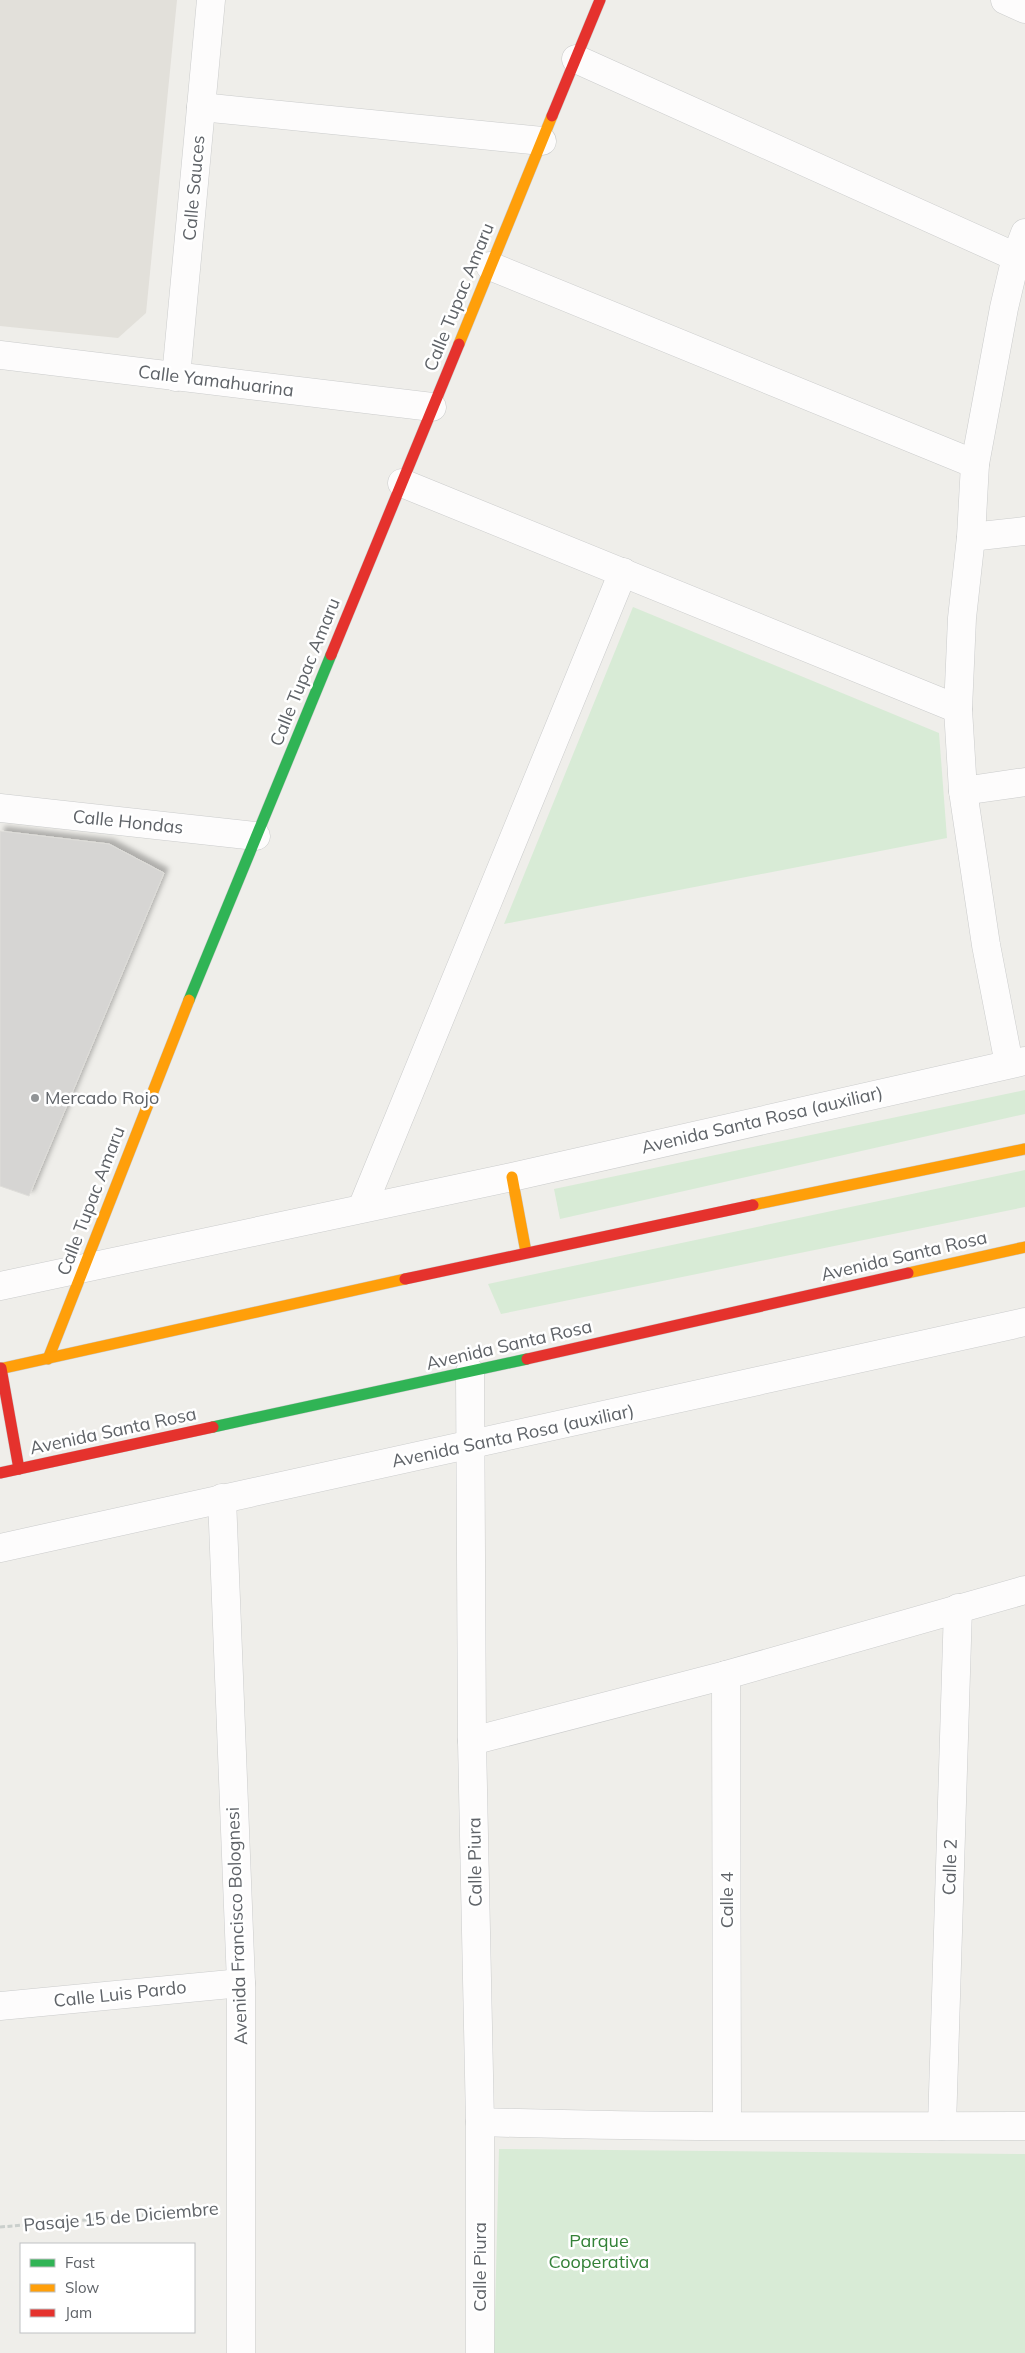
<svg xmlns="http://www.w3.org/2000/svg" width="1025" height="2353" font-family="Mulish,sans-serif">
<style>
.education{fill:#e2e0da}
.green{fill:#d8ebd6}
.building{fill:#d6d5d3;stroke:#deddd9;filter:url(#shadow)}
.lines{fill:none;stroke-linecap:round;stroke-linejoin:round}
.street-casing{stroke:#cbcccc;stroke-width:29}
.fast-casing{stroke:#cacacb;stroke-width:12}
.slow-casing{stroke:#cacacb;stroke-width:12}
.jam-casing{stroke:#cacacb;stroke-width:12}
.path{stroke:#cacfcc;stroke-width:3;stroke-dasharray:5 2.5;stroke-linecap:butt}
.street{stroke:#fdfcfc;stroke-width:28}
.fast{stroke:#30b455;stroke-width:11}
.slow{stroke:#ff9f0a;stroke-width:11}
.jam{stroke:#e5322d;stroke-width:11}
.poi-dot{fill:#919496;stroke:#fff;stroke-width:2}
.labels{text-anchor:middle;stroke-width:5;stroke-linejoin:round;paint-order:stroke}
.street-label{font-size:18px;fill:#5f6368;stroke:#fff}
.poi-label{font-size:18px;fill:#5f6368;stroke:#fff;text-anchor:start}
.park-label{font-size:18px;fill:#348238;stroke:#fff}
</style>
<defs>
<filter id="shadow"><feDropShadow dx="4.5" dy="-4.5" stdDeviation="2.5" flood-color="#0004"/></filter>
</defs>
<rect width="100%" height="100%" fill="#efeeea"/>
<polygon class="education" points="0,0 177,0 146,313 118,338 0,326"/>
<g class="green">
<polygon points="633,607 939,733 947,838 504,924"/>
<polygon points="1025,1090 1025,1114 560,1219 554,1189"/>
<polygon points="1025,1170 1025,1207 501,1314 488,1284"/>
<polygon points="499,2149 1025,2154 1025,2353 494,2353"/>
</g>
<polygon class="building" points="0,831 109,844 164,873 29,1196 0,1186"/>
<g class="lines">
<g class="street-casing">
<g id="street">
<polyline points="1005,0 1025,9"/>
<polyline points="576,59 1016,257"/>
<polyline points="201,107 542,141"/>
<polyline points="490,266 975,464"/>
<polyline points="0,355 432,407"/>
<polyline points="176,377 211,0"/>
<polyline points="402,483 958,709"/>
<polyline points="971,537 1025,531"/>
<polyline points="963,791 1025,782"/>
<polyline points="0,808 256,836"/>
<polyline points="1009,1064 986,945 963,791 958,709 962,618 971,537 975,464 1004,308 1016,257 1025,233"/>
<polyline points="362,1208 623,572"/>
<polyline points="0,1286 512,1177 1025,1061"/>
<polyline points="470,1372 472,1741 480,2122 480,2353"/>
<polyline points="222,1498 241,1983 241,2353"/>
<polyline points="0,1548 1025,1322"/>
<polyline points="726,1675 727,2125"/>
<polyline points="472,1741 726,1675 1025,1590"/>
<polyline points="0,2006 241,1983"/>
<path d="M480,2122c182,6 363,4 545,4"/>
<polyline points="942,2126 958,1608"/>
</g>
</g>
<g class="fast-casing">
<g id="fast">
<polyline points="189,1000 331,655"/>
<polyline points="213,1427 527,1359"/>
</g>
</g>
<g class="slow-casing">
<g id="slow">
<polyline points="459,344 552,116"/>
<polyline points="512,1177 526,1252"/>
<polyline points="753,1205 1025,1149"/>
<polyline points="908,1273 1025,1247"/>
<polyline points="48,1359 189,1000"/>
<polyline points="0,1369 405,1279"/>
</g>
</g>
<g class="jam-casing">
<g id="jam">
<polyline points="552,116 600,0"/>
<polyline points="331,655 459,344"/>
<polyline points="405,1279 753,1205"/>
<polyline points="527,1359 908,1273"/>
<polyline points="1,1368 19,1469"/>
<polyline points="0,1473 213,1427"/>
</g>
</g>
<polyline class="path" points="0,2227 206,2210"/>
<use href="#street" class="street"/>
<use href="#fast" class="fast"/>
<use href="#slow" class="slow"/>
<use href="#jam" class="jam"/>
</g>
<circle class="poi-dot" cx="35" cy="1098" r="5"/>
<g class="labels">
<g class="street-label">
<text transform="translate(194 188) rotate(-85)" y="6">Calle Sauces</text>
<text transform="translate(459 297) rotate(-68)" y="6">Calle Tupac Amaru</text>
<text transform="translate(216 381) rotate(7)" y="6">Calle Yamahuarina</text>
<text transform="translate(305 672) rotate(-68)" y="6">Calle Tupac Amaru</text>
<text transform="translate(128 822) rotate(6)" y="6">Calle Hondas</text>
<text transform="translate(762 1120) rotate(-13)" y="6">Avenida Santa Rosa (auxiliar)</text>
<text transform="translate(91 1201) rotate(-69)" y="6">Calle Tupac Amaru</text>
<text transform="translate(904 1256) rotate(-13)" y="6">Avenida Santa Rosa</text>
<text transform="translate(509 1345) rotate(-13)" y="6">Avenida Santa Rosa</text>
<text transform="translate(113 1431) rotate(-12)" y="6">Avenida Santa Rosa</text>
<text transform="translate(513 1436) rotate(-12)" y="6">Avenida Santa Rosa (auxiliar)</text>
<text transform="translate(475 1862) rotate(-91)" y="6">Calle Piura</text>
<text transform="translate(950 1867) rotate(-88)" y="6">Calle 2</text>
<text transform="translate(727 1900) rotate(-90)" y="6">Calle 4</text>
<text transform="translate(237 1926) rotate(-92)" y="6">Avenida Francisco Bolognesi</text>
<text transform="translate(120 1994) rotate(-6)" y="6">Calle Luis Pardo</text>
<text transform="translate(121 2217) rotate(-5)" y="6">Pasaje 15 de Diciembre</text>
<text transform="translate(480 2267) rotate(-90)" y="6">Calle Piura</text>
</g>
<g class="poi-label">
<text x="45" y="1104">Mercado Rojo</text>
</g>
<g class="park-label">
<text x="599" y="2247">Parque<tspan x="599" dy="21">Cooperativa</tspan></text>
</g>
</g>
<rect x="20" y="2243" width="175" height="90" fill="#ffffff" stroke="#bfc1c3"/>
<rect x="30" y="2259" width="25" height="8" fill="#30b455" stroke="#bfc1c3"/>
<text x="65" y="2268" font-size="15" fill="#5f6368">Fast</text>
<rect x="30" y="2284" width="25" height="8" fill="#ff9f0a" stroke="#bfc1c3"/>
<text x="65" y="2293" font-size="15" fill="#5f6368">Slow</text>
<rect x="30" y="2309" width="25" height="8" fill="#e5322d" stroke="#bfc1c3"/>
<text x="65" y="2318" font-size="15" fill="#5f6368">Jam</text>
</svg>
